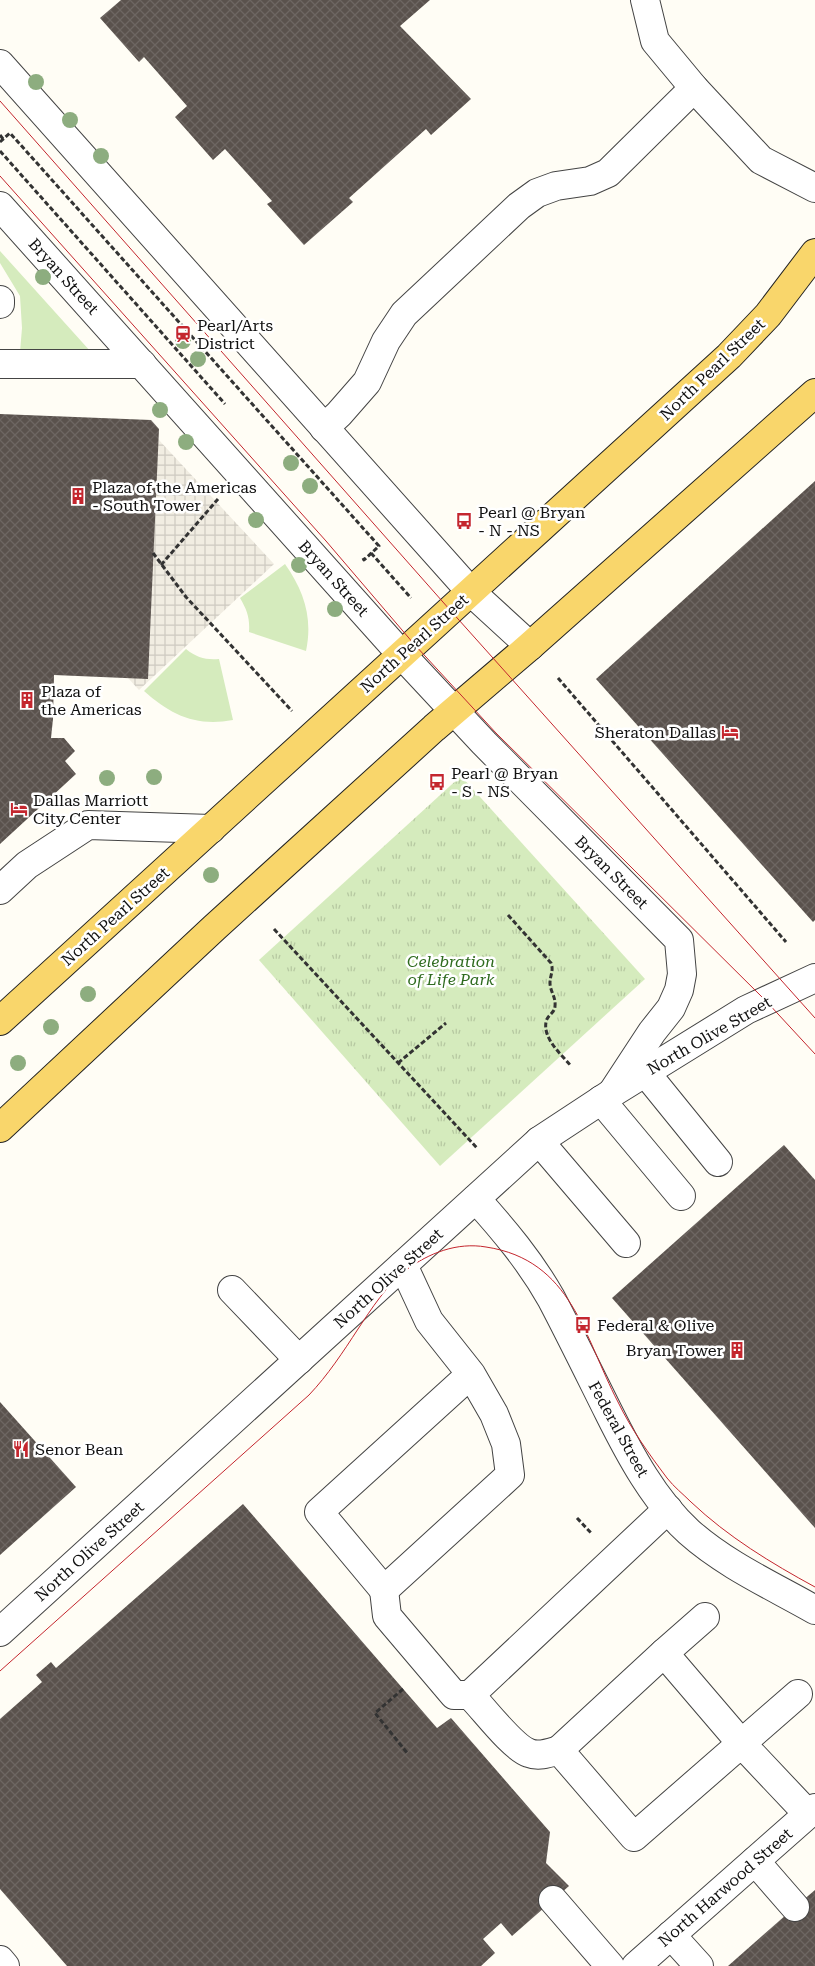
<svg xmlns="http://www.w3.org/2000/svg" width="815" height="1966" font-family="'Roboto Serif',serif">
<style>
.grass{fill:#d5ebbd}
.park{fill:url(#park-tufts)}
.plaza{fill:url(#plaza-grid)}
.building{fill:url(#building-cross-hatch)}
.lines{fill:none;stroke-linecap:round;stroke-linejoin:round}
.minor-casing{stroke:#444;stroke-width:30}
.major-casing{stroke:#222;stroke-width:30}
.path{stroke:#333;stroke-width:3;stroke-dasharray:5 2.5;stroke-linecap:butt}
.minor{stroke:#fff;stroke-width:28}
.major{stroke:#f9d66b;stroke-width:28}
.tram{stroke:#c4262e;stroke-width:1}
.tree{fill:#8dad7f}
.labels{text-anchor:middle;stroke-width:5;stroke-linejoin:round;paint-order:stroke}
.street-label{font-size:16px;fill:#111;stroke:#fff}
.poi-label{font-size:16px;fill:#111;stroke:#fff;text-anchor:start}
.park-label{font-size:16px;font-style:italic;fill:#2f6b1f;stroke:#fff}
</style>
<defs>
<pattern id="park-tufts" width="24" height="20" patternUnits="userSpaceOnUse" patternTransform="scale(1.25)"><rect width="24" height="20" fill="#d5ebbd"/><path d="M3 7l-1-3M5 7V3M7 7l1-3M15 17l-1-3M17 17v-4M19 17l1-3" fill="none" stroke="#b6c8a1"/></pattern>
<pattern id="plaza-grid" width="8" height="8" patternUnits="userSpaceOnUse" patternTransform="scale(1.25)"><rect width="8" height="8" fill="#f1ede2"/><path d="M0 4h8M4 0v8" fill="none" stroke="#cecac1"/></pattern>
<pattern id="building-cross-hatch" width="8" height="8" patternUnits="userSpaceOnUse" patternTransform="scale(1.25)"><rect width="8" height="8" fill="#5a524d"/><path d="M0 0l8 8M0 8l8-8" fill="none" stroke="#6d6662"/></pattern>
</defs>
<rect width="100%" height="100%" fill="#fffdf5"/>
<g class="grass">
<polygon points="0,251 91,352 20,352 22,328 20,296 0,263"/>
<path d="M285,564c19,27 28,54 21,87l-57,-19c1,-14 -2,-22 -9,-34z"/>
<path d="M186,649c11,9 20,11 33,10l14,61c-37,7 -62,-5 -89,-29z"/>
</g>
<polygon class="park" points="461,776 645,979 440,1166 259,960"/>
<polygon class="plaza" points="158,439 274,564 139,690 128,678"/>
<g class="building">
<polygon points="121,0 430,0 400,26 471,99 431,135 426,129 349,198 353,202 304,245 267,204 272,201 225,149 213,160 175,117 187,106 144,57 139,62 100,18"/>
<polygon points="0,414 151,420 159,429 148,679 54,675 53,719 51,738 64,738 75,751 65,761 76,774 0,844"/>
<polygon points="815,481 815,920 813,922 596,679"/>
<polygon points="784,1145 815,1180 815,1528 612,1298"/>
<polygon points="0,1402 76,1487 0,1555"/>
<polygon points="243,1504 437,1728 451,1718 550,1832 546,1863 569,1886 512,1936 501,1923 483,1939 495,1953 481,1966 67,1966 0,1889 0,1719 42,1682 36,1675 51,1662 56,1668"/>
<polygon points="815,1890 815,1966 728,1966 795,1907"/>
</g>
<g class="lines">
<g class="minor-casing">
<g id="minor">
<polyline points="645,0 655,41 694,88 761,160 815,188"/>
<polyline points="0,64 471,592 530,646"/>
<polyline points="0,206 401,654 484,743 679,940 682,974 679,990 671,1008 652,1032 612,1093"/>
<polyline points="0,300 0,304"/>
<polyline points="0,364 142,364"/>
<polyline points="324,428 339,414 367,382 386,341 404,314 519,206 537,193 556,186 590,181 608,173 694,88"/>
<polyline points="0,890 27,865 88,825 211,829"/>
<polyline points="645,1072 718,1162"/>
<polyline points="601,1100 681,1196"/>
<polyline points="539,1141 626,1243"/>
<path d="M476,1199c28,31 54,62 75,99 20,38 39,77 58,115 21,42 45,87 80,119 37,33 84,54 126,78"/>
<polyline points="403,1265 429,1321 471,1374 494,1414 506,1444 510,1475 384,1590 319,1512 471,1374"/>
<polyline points="232,1290 299,1360"/>
<polyline points="384,1590 387,1616 454,1695 470,1695"/>
<polyline points="0,1632 539,1141 612,1093 746,1010 815,978"/>
<polyline points="664,1653 705,1617"/>
<polyline points="798,1694 634,1837 559,1750 664,1653 741,1743 808,1814"/>
<path d="M559,1750c-10,3 -20,7 -30,3 -17,-6 -45,-44 -59,-58l198,-186"/>
<polyline points="755,1861 795,1907"/>
<polyline points="553,1900 610,1966"/>
<polyline points="671,1935 699,1966"/>
<polyline points="0,1960 5,1966"/>
<polyline points="636,1966 815,1808"/>
</g>
</g>
<g class="major-casing">
<g id="major">
<polyline points="0,1021 729,356 768,315 815,253"/>
<polyline points="0,1128 214,928 434,728 530,646 815,393"/>
</g>
</g>
<g class="path">
<polyline points="0,135 3,139"/>
<polyline points="0,142 10,133 379,546 364,560 363,558"/>
<polyline points="0,151 225,404"/>
<polyline points="153,553 186,597 292,711"/>
<polyline points="371,553 411,598"/>
<polyline points="161,565 218,499"/>
<polyline points="558,678 786,942"/>
<path d="M508,915l43,48c3,8 -1,12 -1,20 0,8 6,14 5,23 0,7 -8,9 -9,16 -3,17 15,32 25,44"/>
<polyline points="274,929 478,1149"/>
<polyline points="398,1063 446,1023"/>
<polyline points="577,1518 592,1534"/>
<polyline points="403,1689 375,1713 408,1754"/>
</g>
<use href="#minor" class="minor"/>
<use href="#major" class="major"/>
<g class="tram">
<polyline points="0,101 450,610 815,1018"/>
<polyline points="0,176 326,541 414,644 496,733 766,1001 815,1054"/>
<path d="M0,1671l309,-276c19,-20 34,-43 49,-66 14,-21 28,-43 48,-59 23,-17 51,-28 80,-23 86,13 98,90 132,155 13,27 31,52 49,76 7,9 16,16 24,24 37,35 80,61 124,85"/>
</g>
</g>
<g class="tree">
<circle cx="36" cy="82" r="8"/>
<circle cx="70" cy="120" r="8"/>
<circle cx="101" cy="156" r="8"/>
<circle cx="43" cy="277" r="8"/>
<circle cx="183" cy="341" r="8"/>
<circle cx="198" cy="359" r="8"/>
<circle cx="160" cy="410" r="8"/>
<circle cx="186" cy="442" r="8"/>
<circle cx="291" cy="463" r="8"/>
<circle cx="310" cy="486" r="8"/>
<circle cx="256" cy="520" r="8"/>
<circle cx="299" cy="565" r="8"/>
<circle cx="335" cy="609" r="8"/>
<circle cx="154" cy="777" r="8"/>
<circle cx="107" cy="778" r="8"/>
<circle cx="211" cy="875" r="8"/>
<circle cx="88" cy="994" r="8"/>
<circle cx="51" cy="1027" r="8"/>
<circle cx="18" cy="1063" r="8"/>
</g>
<defs>
<g id="station-bare" transform="scale(1.35)"><path d="M-3-6H3Q5-6 5-4V2Q5 4 3 4L4.5 6H3L1.5 4h-3L-3 6H-4.5L-3 4Q-5 4-5 2V-4Q-5-6-3-6ZM-3.5-4v3h7v-3ZM-3.5 1v1.5H-2V1ZM2 1v1.5H3.5V1Z" fill="#c4262e" stroke="#fff" stroke-width="2.5" paint-order="stroke"/></g>
<g id="building-bare" transform="scale(1.35)"><path d="M-4-6H4V6H1V3H-1V6H-4ZM-2.5-4.3h1.7v1.8h-1.7ZM.8-4.3h1.7v1.8H.8ZM-2.5-1h1.7V.8h-1.7ZM.8-1h1.7V.8H.8Z" fill="#c4262e" stroke="#fff" stroke-width="2.5" paint-order="stroke"/></g>
<g id="bus-bare" transform="scale(1.35)"><path d="M-5-6H5V4H4V6H2V4H-2V6H-4V4H-5ZM-3.5-4V0h7V-4ZM-3.5 1.2v1.5H-2V1.2ZM2 1.2v1.5H3.5V1.2Z" fill="#c4262e" stroke="#fff" stroke-width="2.5" paint-order="stroke"/></g>
<g id="hotel-bare" transform="scale(1.35)"><path d="M-6-4.5h1.5V1H6V5H4.5V3h-9V5H-6ZM-4 0a1.8 1.8 0 1 1 3.6 0ZM.5 0V-2.5h3Q6-2.5 6 0Z" fill="#c4262e" stroke="#fff" stroke-width="2.5" paint-order="stroke"/></g>
<g id="restaurant-bare" transform="scale(1.35)"><path d="M-5-6h1v4h1v-4h1v4h1v-4h1v5L-1.5 .5V6h-2V.5L-5-1ZM5-6V6H3V1.5H1.5Q1.5-4 5-6Z" fill="#c4262e" stroke="#fff" stroke-width="2.5" paint-order="stroke"/></g>
</defs>
<g fill-rule="evenodd">
<use href="#station-bare" x="183" y="334"/>
<use href="#building-bare" x="78" y="496"/>
<use href="#bus-bare" x="464" y="521"/>
<use href="#building-bare" x="27" y="700"/>
<use href="#hotel-bare" x="730" y="732"/>
<use href="#bus-bare" x="437" y="782"/>
<use href="#hotel-bare" x="19" y="809"/>
<use href="#bus-bare" x="583" y="1325"/>
<use href="#building-bare" x="737" y="1350"/>
<use href="#restaurant-bare" x="21" y="1449"/>
</g>
<g class="labels">
<g class="street-label">
<text transform="translate(64 276) rotate(48)" y="6">Bryan Street</text>
<text transform="translate(712 369) rotate(-44)" y="6">North Pearl Street</text>
<text transform="translate(334 578) rotate(48)" y="6">Bryan Street</text>
<text transform="translate(414 643) rotate(-42)" y="6">North Pearl Street</text>
<text transform="translate(612 872) rotate(45)" y="6">Bryan Street</text>
<text transform="translate(115 916) rotate(-42)" y="6">North Pearl Street</text>
<text transform="translate(709 1035) rotate(-30)" y="6">North Olive Street</text>
<text transform="translate(388 1278) rotate(-42)" y="6">North Olive Street</text>
<text transform="translate(619 1429) rotate(61)" y="6">Federal Street</text>
<text transform="translate(89 1551) rotate(-42)" y="6">North Olive Street</text>
<text transform="translate(725 1887) rotate(-41)" y="6">North Harwood Street</text>
</g>
<g class="poi-label">
<text x="197" y="331">Pearl/Arts<tspan x="197" dy="18">District</tspan></text>
<text x="92" y="493">Plaza of the Americas<tspan x="92" dy="18">- South Tower</tspan></text>
<text x="478" y="518">Pearl @ Bryan<tspan x="478" dy="18">- N - NS</tspan></text>
<text x="41" y="697">Plaza of<tspan x="41" dy="18">the Americas</tspan></text>
<text x="716" y="738" text-anchor="end">Sheraton Dallas</text>
<text x="451" y="779">Pearl @ Bryan<tspan x="451" dy="18">- S - NS</tspan></text>
<text x="33" y="806">Dallas Marriott<tspan x="33" dy="18">City Center</tspan></text>
<text x="597" y="1331">Federal &amp; Olive</text>
<text x="723" y="1356" text-anchor="end">Bryan Tower</text>
<text x="35" y="1455">Senor Bean</text>
</g>
<g class="park-label">
<text x="451" y="967">Celebration<tspan x="451" dy="18">of Life Park</tspan></text>
</g>
</g>
</svg>
